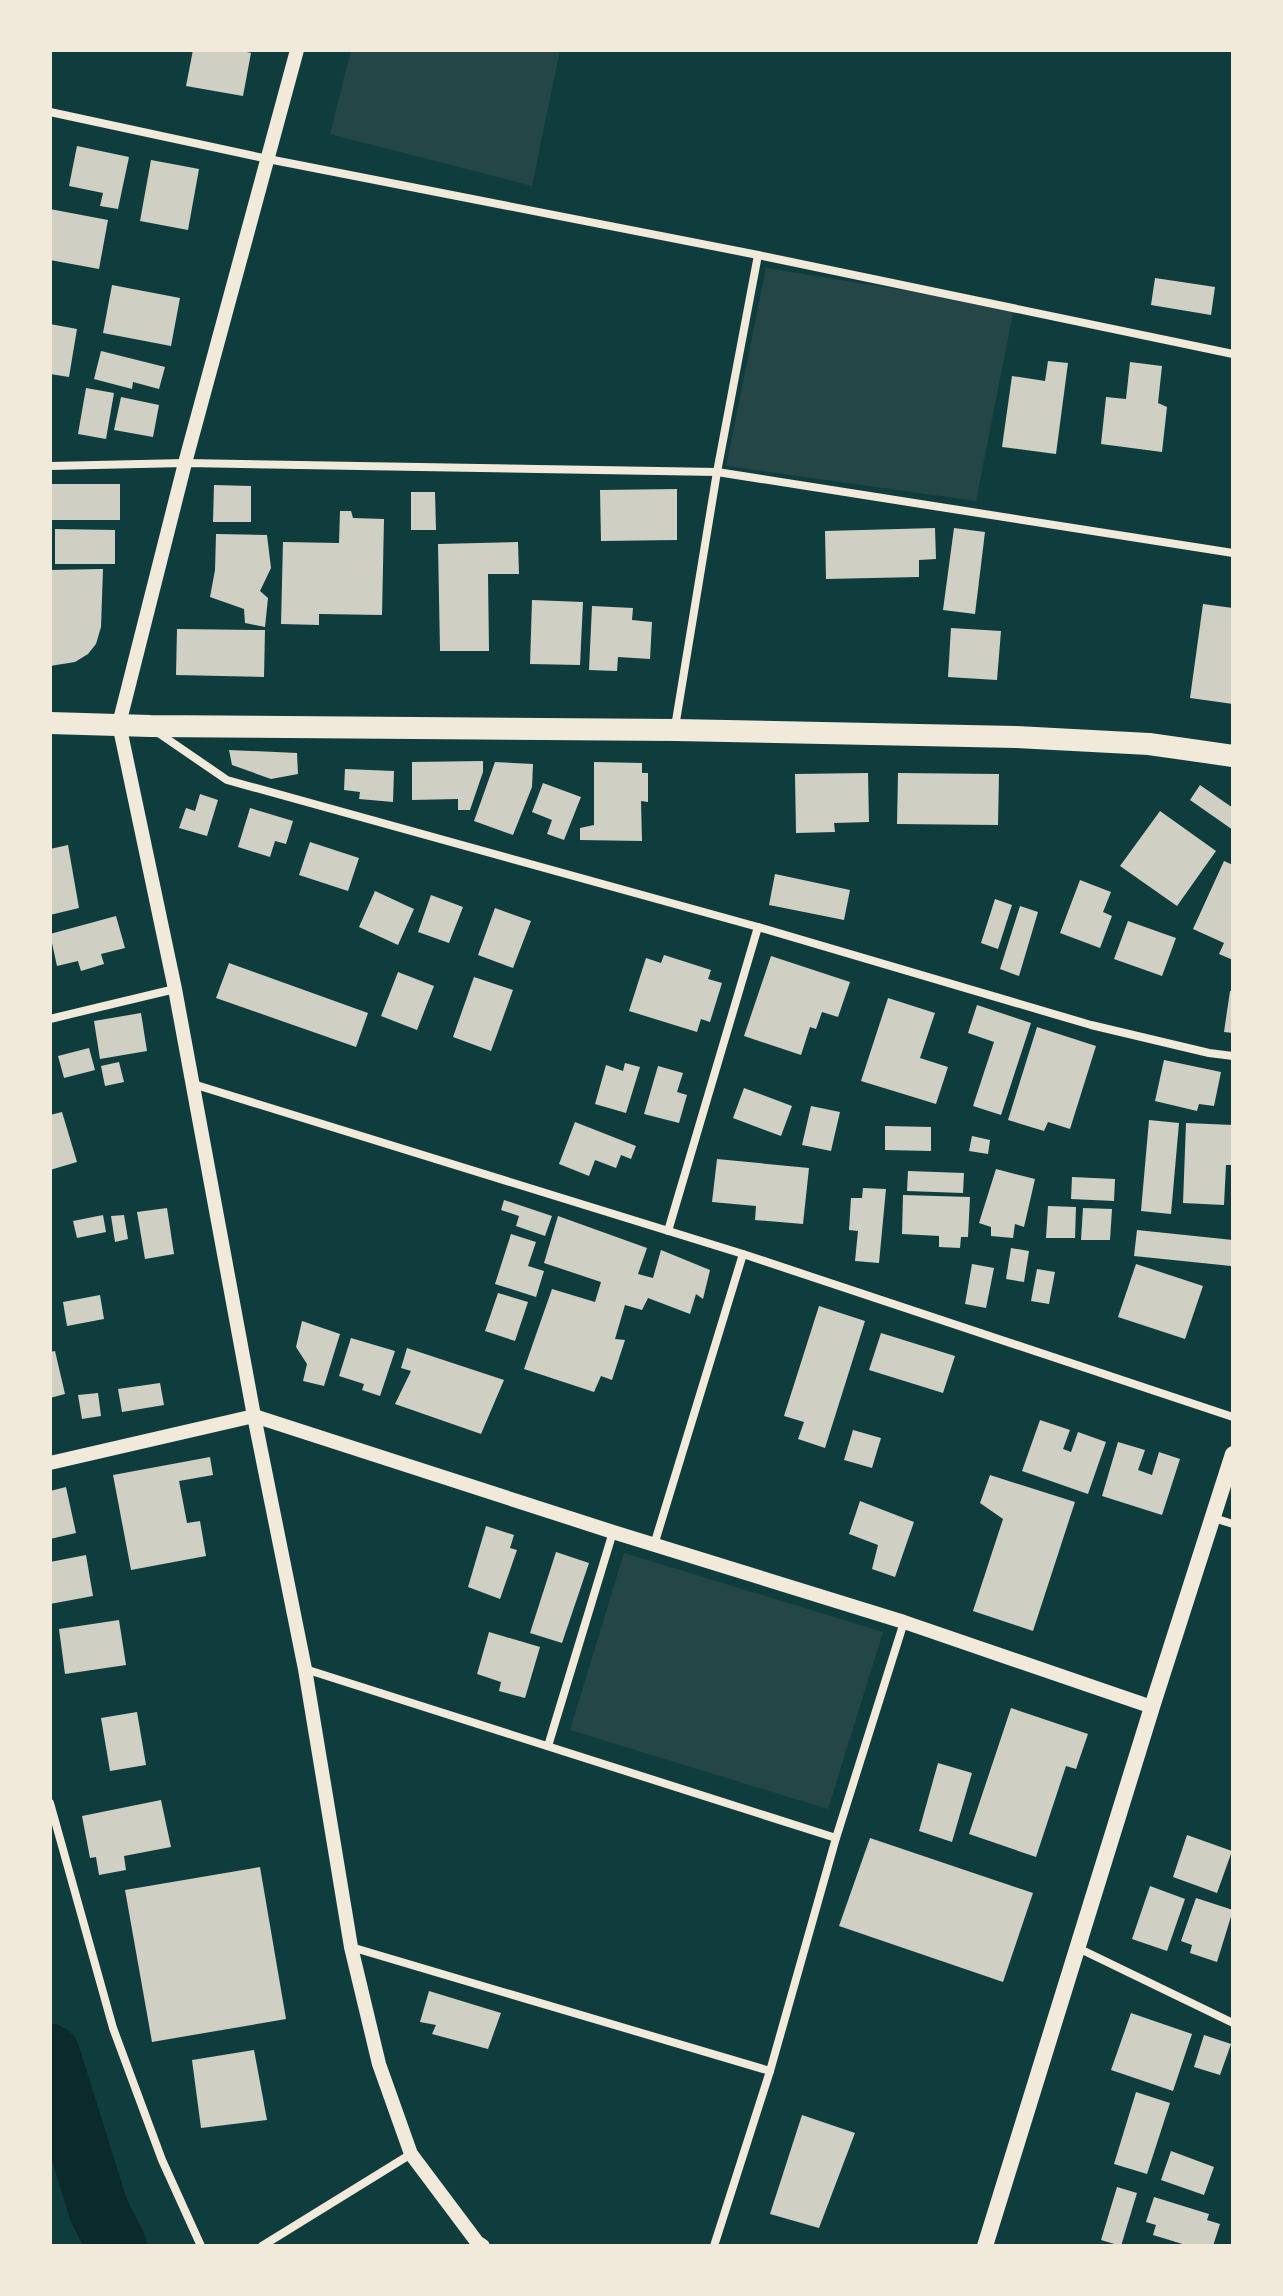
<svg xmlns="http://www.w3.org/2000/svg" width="1283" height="2296" font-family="'Alegreya Sans',sans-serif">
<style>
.green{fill:#244646}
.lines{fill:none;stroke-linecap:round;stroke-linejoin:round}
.river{stroke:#0a2a2b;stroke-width:60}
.building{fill:#cfcfc3}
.minor{stroke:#f1e9da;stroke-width:8}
.tertiary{stroke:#f1e9da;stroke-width:14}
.secondary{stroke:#f1e9da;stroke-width:16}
.trunk{stroke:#f1e9da;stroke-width:22}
</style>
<rect width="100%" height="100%" fill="#0f3d3e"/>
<g class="green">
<polygon points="351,50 560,50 532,186 330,134"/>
<polygon points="766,268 1014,308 976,501 726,466"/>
<polygon points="624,1553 883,1632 828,1809 570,1730"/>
</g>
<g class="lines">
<polyline class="river" points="50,2054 99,2211 117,2246"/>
</g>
<g class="building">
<polygon points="193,50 238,50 251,53 243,96 186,86"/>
<polygon points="77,146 129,157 118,209 100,206 103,193 69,186"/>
<polygon points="151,160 199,169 188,230 140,221"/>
<polygon points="50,209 108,220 99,269 50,260"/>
<polygon points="1155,278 1215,287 1211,315 1151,305"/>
<polygon points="112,285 180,298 171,346 103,333"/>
<polygon points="50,324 77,329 69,377 50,374"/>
<polygon points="101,351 165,367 159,389 133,382 132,389 94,379"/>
<polygon points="1048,361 1068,363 1056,454 1002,447 1012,376 1045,381"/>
<polygon points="1130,362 1162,366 1158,403 1167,407 1162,452 1101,444 1106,397 1126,399"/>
<polygon points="86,388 114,393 106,439 78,434"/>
<polygon points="121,397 159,405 153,437 114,430"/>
<rect x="50" y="484" width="70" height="36"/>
<polygon points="214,485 251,486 251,522 213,522"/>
<polygon points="677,489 677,540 601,541 600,490"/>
<polygon points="411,492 435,492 436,530 411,530"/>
<polygon points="340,511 351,511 353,518 384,519 382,615 319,614 319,625 281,624 283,542 339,543"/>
<polygon points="935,528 936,559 919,560 919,577 826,579 825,531"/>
<polygon points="954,528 985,532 975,614 943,610"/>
<polygon points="55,529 115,530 115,564 55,564"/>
<polygon points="216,534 267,535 271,568 260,591 268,598 265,627 245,623 244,609 210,597 215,570"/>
<polygon points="518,542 519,574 488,574 489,651 440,651 438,544"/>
<polygon points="103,569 101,627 96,644 88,654 75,662 50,666 50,570"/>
<polygon points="532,600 583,602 580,665 530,664"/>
<polygon points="1203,604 1233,608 1233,704 1190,698"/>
<polygon points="592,606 633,608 632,620 652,622 650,659 618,657 617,671 589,670"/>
<polygon points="951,628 1001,631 997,680 948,677"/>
<polygon points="177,629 265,630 264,677 176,675"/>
<polygon points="229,750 297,753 298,774 271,779 232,765"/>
<polygon points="483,761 483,772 470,810 458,810 458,799 412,800 412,762"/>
<polygon points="495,762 533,764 532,787 513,835 474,821"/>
<polygon points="594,762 642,763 642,773 648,773 648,802 641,801 642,841 580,840 580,828 594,825"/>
<polygon points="345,769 394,771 393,802 359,799 360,792 344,790"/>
<polygon points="868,773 869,822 834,823 835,832 796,833 795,774"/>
<polygon points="898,773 999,774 998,825 897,824"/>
<polygon points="543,783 581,797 564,840 547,834 552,820 532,812"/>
<polygon points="1200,785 1233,808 1233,830 1190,800"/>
<polygon points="200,794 218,800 207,836 179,828 186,808 195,811"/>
<polygon points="250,808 293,821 286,844 275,841 270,857 238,847"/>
<polygon points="1160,811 1216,851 1177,906 1120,866"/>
<polygon points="310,842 359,858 348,891 299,875"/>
<polygon points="68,845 79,908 50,915 50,849"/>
<polygon points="1224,861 1233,865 1233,960 1219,954 1224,943 1193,929"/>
<polygon points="775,874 850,890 844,920 769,905"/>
<polygon points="1080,880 1111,892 1103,912 1112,916 1100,948 1060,933"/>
<polygon points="375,891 414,909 398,945 359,927"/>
<polygon points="431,895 463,907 449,943 418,932"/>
<polygon points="995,899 1012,905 998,949 981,943"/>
<polygon points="1020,906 1038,912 1019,976 1000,969"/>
<polygon points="495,908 531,921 513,968 478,955"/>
<polygon points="116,916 125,948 101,954 104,964 81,971 78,961 57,966 50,934"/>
<polygon points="1128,921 1176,938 1162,976 1114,959"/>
<polygon points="664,955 711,970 708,979 722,983 710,1022 701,1019 697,1032 629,1011 646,958 661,963"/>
<polygon points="771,956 850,982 838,1017 822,1012 816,1029 810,1027 801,1055 744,1036"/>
<polygon points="229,963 368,1013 356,1047 216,998"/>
<polygon points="398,972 434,986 417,1030 381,1016"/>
<polygon points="474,977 513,990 491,1051 453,1037"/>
<polygon points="1230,991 1233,991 1233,1033 1224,1032"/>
<polygon points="888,998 935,1013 920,1058 948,1067 936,1104 861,1081"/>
<polygon points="977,1005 1031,1023 1001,1115 973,1106 994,1042 968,1033"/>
<polygon points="141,1013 147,1051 100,1059 94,1021"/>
<polygon points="1037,1027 1096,1046 1070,1129 1048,1122 1044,1131 1008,1120"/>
<polygon points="89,1048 95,1070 64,1078 58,1056"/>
<polygon points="1164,1060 1221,1072 1214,1106 1199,1104 1197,1111 1155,1101"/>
<polygon points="119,1062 124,1082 105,1086 101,1066"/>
<polygon points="625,1063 640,1067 626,1113 595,1104 606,1065 623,1071"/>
<polygon points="658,1066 683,1073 677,1092 687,1095 679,1123 644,1114"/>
<polygon points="744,1088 792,1106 781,1136 733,1118"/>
<polygon points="811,1106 840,1112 831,1151 802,1145"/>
<polygon points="62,1112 77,1162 50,1170 50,1115"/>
<polygon points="1149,1120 1179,1123 1171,1214 1141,1211"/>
<polygon points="575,1122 636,1146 631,1159 621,1155 616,1168 595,1160 589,1176 559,1164"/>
<polygon points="1186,1123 1233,1125 1233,1165 1226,1165 1224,1205 1183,1203"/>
<polygon points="885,1126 931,1127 931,1151 885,1150"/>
<polygon points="972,1136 990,1140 988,1154 969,1151"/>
<polygon points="717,1159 809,1168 803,1224 755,1220 756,1206 712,1202"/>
<polygon points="996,1169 1035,1179 1024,1227 1015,1224 1013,1238 991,1236 991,1227 979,1223"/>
<polygon points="908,1171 964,1173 963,1193 907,1191"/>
<polygon points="1072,1177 1115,1179 1114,1201 1071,1199"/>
<polygon points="863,1188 886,1189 879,1263 855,1261 858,1231 849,1230 851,1198 862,1198"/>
<polygon points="903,1195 970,1197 968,1237 961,1237 960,1248 939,1247 939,1236 902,1234"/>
<polygon points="504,1200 552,1216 545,1236 516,1226 519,1216 501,1210"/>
<polygon points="1048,1206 1076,1207 1075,1238 1046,1238"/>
<polygon points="167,1208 174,1254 145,1259 137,1212"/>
<polygon points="1083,1208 1112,1209 1110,1240 1081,1240"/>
<polygon points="103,1215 106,1232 77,1238 73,1221"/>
<polygon points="124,1215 128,1239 115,1242 111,1216"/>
<polygon points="558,1216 647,1248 638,1274 653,1278 661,1250 710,1270 703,1299 696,1294 690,1314 648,1298 642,1310 625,1305 615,1339 625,1340 612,1380 601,1376 594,1392 524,1369 552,1289 595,1302 601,1282 544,1263"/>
<polygon points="1137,1230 1233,1240 1231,1266 1134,1256"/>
<polygon points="511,1234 536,1242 528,1266 544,1271 536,1297 495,1284"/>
<polygon points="1011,1248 1029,1251 1024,1282 1006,1279"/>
<polygon points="972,1264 994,1268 986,1308 965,1304"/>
<polygon points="1136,1264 1203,1286 1185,1339 1118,1317"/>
<polygon points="1037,1269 1055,1272 1049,1304 1031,1301"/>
<polygon points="498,1293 528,1302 515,1341 485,1331"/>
<polygon points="100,1295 104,1319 67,1326 63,1302"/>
<polygon points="819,1306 865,1321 825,1448 798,1439 804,1422 784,1416"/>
<polygon points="302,1321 340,1334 324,1386 303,1381 307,1364 296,1347"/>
<polygon points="881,1333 955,1356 943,1393 869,1370"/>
<polygon points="351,1338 395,1351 380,1396 362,1390 364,1384 339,1376"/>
<polygon points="407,1348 504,1380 481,1434 395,1404 411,1371 401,1368"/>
<polygon points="55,1351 65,1394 50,1398 50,1352"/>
<polygon points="160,1383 164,1405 122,1412 118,1389"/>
<polygon points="98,1393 101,1416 82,1419 78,1395"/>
<polygon points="1040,1420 1070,1430 1063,1449 1071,1452 1078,1432 1106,1442 1088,1494 1022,1471"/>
<polygon points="853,1430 881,1438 872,1468 844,1460"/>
<polygon points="1118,1442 1145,1450 1138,1470 1152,1475 1159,1452 1180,1459 1162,1515 1102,1496"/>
<polygon points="210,1457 213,1475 179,1481 187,1523 200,1521 206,1556 131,1570 113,1475"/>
<polygon points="990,1475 1075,1502 1033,1631 973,1611 1003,1519 980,1503"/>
<polygon points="66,1487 76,1533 50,1539 50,1491"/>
<polygon points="860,1501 914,1522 895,1577 872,1569 878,1545 849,1534"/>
<polygon points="486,1526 514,1535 510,1548 517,1550 500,1599 468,1587"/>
<polygon points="556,1552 589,1563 562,1643 530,1633"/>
<polygon points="86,1555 93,1596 50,1604 50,1562"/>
<polygon points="119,1620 126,1665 65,1674 59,1629"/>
<polygon points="489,1632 540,1647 525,1698 499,1691 501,1682 477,1674"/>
<polygon points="1011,1708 1088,1734 1076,1769 1066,1766 1036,1857 969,1834"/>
<polygon points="137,1712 146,1765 110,1771 101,1718"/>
<polygon points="938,1763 972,1773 952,1842 919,1831"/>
<polygon points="161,1800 171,1847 124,1856 126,1870 99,1875 96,1857 90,1858 82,1816"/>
<polygon points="1187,1835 1232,1851 1217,1893 1173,1877"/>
<polygon points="870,1838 1033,1893 1003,1982 839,1926"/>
<polygon points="260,1867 286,2019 152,2042 125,1890"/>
<polygon points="1150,1886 1185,1899 1167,1951 1132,1939"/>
<polygon points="1196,1898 1233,1910 1217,1962 1190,1953 1192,1945 1181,1941"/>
<polygon points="429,1991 501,2013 488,2049 432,2034 436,2025 420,2022"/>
<polygon points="1131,2013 1192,2034 1173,2091 1111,2070"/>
<polygon points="1204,2035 1231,2044 1220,2075 1194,2067"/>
<polygon points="254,2050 267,2120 201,2128 192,2060"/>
<polygon points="1136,2092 1170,2103 1147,2174 1114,2164"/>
<polygon points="802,2115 855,2133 819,2228 770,2214"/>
<polygon points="1171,2151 1214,2167 1204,2195 1161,2180"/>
<polygon points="1117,2187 1137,2193 1121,2246 1101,2240"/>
<polygon points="1154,2197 1209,2214 1207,2220 1220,2224 1213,2246 1189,2246 1153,2235 1156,2225 1146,2222"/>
</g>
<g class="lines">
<g class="minor">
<polyline points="50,112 268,159 758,255 1233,354"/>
<polyline points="50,466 185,463 717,472 1233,553"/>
<polyline points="675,727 717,472 758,255"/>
<polyline points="157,732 227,780 758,927 1091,1025 1209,1053 1233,1056"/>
<polyline points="50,1019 175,989"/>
<polyline points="193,1084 743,1254 1233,1417"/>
<polyline points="668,1231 758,927"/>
<polyline points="1214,1518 1233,1524"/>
<polyline points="654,1545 743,1254"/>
<polyline points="305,1669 836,1838"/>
<polyline points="548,1746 613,1532"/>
<polyline points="50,1803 113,2028 162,2160 201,2246"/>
<polyline points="351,1947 770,2071"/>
<polyline points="1078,1948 1233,2023"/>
<polyline points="262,2246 411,2154"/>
<polyline points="714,2246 770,2071 836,1838 904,1622"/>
</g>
<g class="tertiary">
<polyline points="297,50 185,463 119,724 175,989 254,1416 305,1669 351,1947 379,2064 411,2154 477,2242 483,2246"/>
<polyline points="50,1463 254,1416 613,1532 904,1622 1152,1707"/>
</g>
<polyline class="secondary" points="985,2246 1152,1707 1233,1454"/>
<polyline class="trunk" points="50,723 150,726 675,730 1016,737 1149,744 1233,756"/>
</g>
<rect width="1283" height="2296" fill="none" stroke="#f1e9da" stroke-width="104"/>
</svg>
